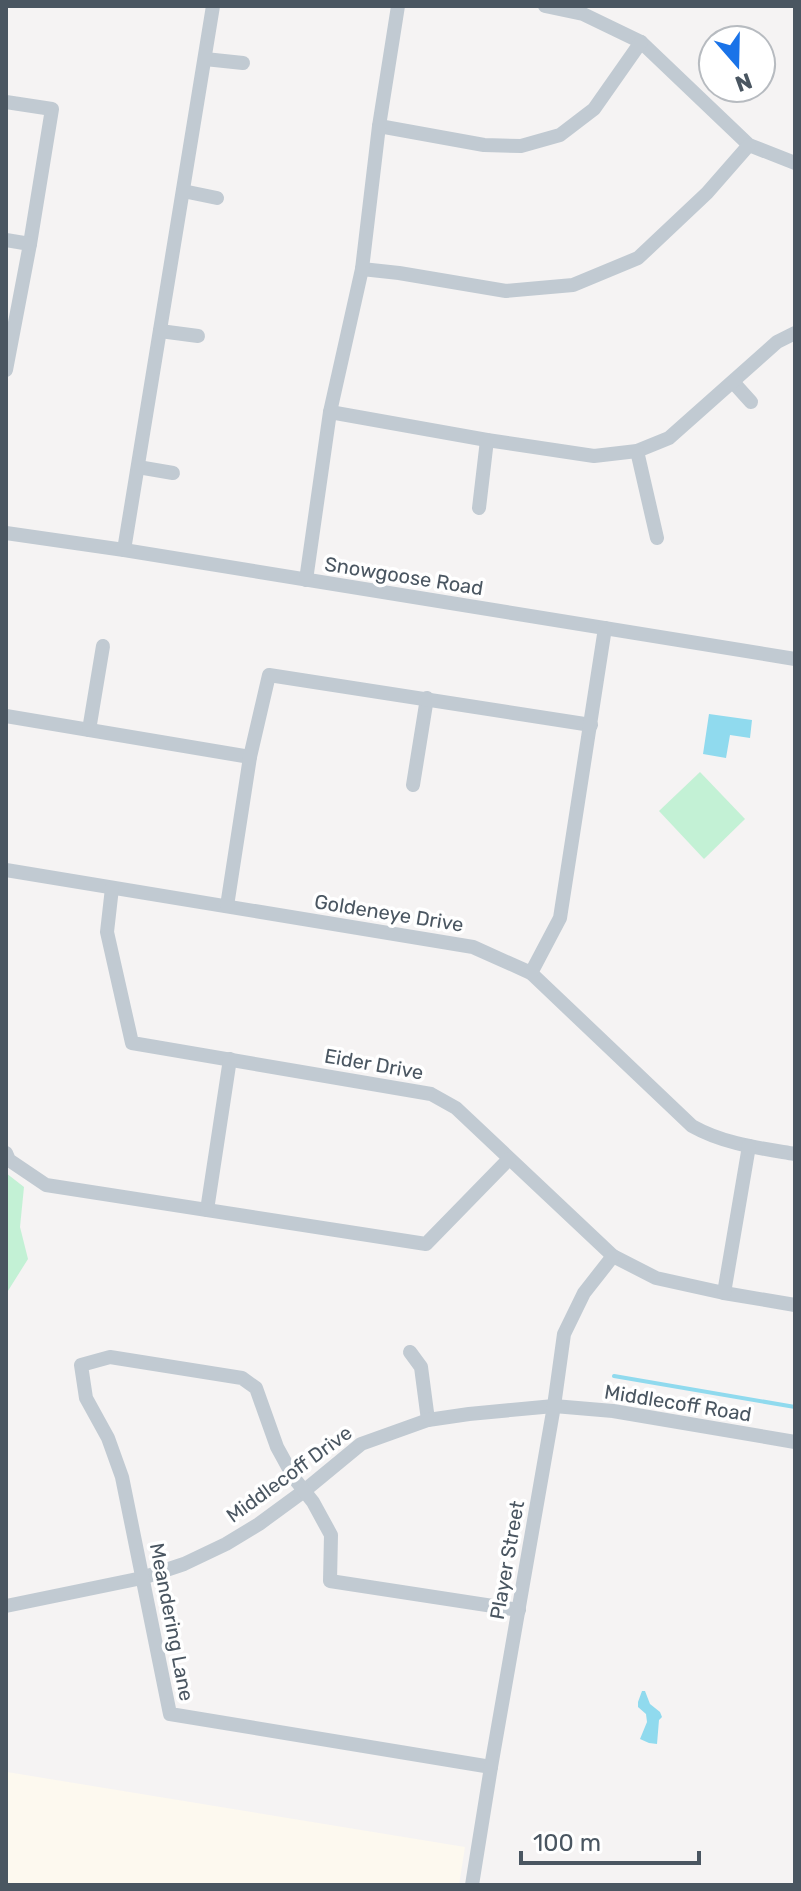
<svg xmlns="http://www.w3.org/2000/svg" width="801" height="1891" font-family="Rubik,sans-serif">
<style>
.commercial{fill:#fdf9ef}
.green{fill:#c3f1d5}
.water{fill:#90daee}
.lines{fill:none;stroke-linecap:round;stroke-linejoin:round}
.stream{stroke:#90daee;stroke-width:4}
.minor{stroke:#c1cad2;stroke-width:14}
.labels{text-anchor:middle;stroke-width:7;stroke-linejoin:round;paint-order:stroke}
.street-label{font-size:20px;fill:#4a5661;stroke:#fff}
</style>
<rect width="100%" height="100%" fill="#f5f3f3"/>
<polygon class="commercial" points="7,1772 465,1847 459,1885 6,1885"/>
<g class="green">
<polygon points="700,772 745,819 704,859 659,811"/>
<polygon points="6,1173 24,1187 20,1227 28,1259 6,1294"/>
</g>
<g class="water">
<polygon points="709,714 752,720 750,738 730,735 726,758 703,754"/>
<polygon points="642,1691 645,1691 650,1704 660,1712 662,1717 659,1720 657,1744 649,1743 640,1739 647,1722 646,1714 638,1707 638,1702"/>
</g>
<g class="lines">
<polyline class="stream" points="614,1376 795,1407"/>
<g class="minor">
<polyline points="545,6 583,14 641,42 749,145 795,163"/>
<polyline points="205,59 243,63"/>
<polyline points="6,102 52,109 30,244 6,370"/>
<polyline points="379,126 484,145 521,146 560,135 594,109 641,42"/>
<polyline points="183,191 217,198"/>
<polyline points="6,240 30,244"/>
<polyline points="362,269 399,273 506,291 573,285 638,258 707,193 749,145"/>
<polyline points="160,331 198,336"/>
<polyline points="733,382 751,402"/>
<polyline points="330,412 487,440 594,456 637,451 669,438 777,342 795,333"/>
<polyline points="637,451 657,538"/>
<polyline points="138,467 173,473"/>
<polyline points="479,508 487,440"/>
<polyline points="6,533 124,550 795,659"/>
<polyline points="124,550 213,6"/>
<polyline points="306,580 330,412 362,269 379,126 398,6"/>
<polyline points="6,716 250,757"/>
<polyline points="89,730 103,646"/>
<polyline points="413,785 427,698"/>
<path d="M6,870l467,77 58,26 161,153c32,18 67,22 103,28"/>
<polyline points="112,888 107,932 132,1043 431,1094 456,1108 613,1256 656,1278 724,1293 795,1305"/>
<polyline points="227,906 250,757 269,675 591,725"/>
<polyline points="531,973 560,918 605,628"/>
<polyline points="6,1153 9,1160 46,1185 426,1244 509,1159"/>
<polyline points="207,1210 230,1059"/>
<polyline points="724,1293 749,1146"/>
<polyline points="410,1352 421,1367 428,1420"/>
<polyline points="6,1606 142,1578 184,1564 226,1544 259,1524 304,1491 361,1444 428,1420 469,1414 554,1406 613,1411 795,1442"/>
<polyline points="491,1767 170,1714 122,1477 108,1438 86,1398 81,1365 110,1357 242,1378 256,1388 277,1447 294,1478 313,1502 331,1535 330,1581 519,1610"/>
<polyline points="472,1885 491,1767 554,1406 564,1334 584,1293 613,1256"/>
</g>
</g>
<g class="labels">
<g class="street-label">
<text transform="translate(404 576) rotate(9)" y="7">Snowgoose Road</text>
<text transform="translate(389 913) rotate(9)" y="7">Goldeneye Drive</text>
<text transform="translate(374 1064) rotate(10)" y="7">Eider Drive</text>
<text transform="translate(678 1403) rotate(9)" y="7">Middlecoff Road</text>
<text transform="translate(289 1474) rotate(-36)" y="7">Middlecoff Drive</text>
<text transform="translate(507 1560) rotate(-80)" y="7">Player Street</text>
<text transform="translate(172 1622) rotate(79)" y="7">Meandering Lane</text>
</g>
</g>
<rect width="801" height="1891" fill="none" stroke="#4a5661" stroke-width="16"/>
<g transform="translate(737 64) rotate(160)"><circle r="38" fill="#ffffff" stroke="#b7bbc0" stroke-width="2"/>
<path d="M0-6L14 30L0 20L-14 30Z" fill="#1a73e8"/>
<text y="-12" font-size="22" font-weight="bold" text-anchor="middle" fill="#4a5661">N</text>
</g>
<path d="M521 1851v12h178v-12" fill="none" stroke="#4a5661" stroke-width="4"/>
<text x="533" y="1851" font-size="24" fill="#4a5661" stroke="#ffffff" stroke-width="6" paint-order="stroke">100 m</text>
</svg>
